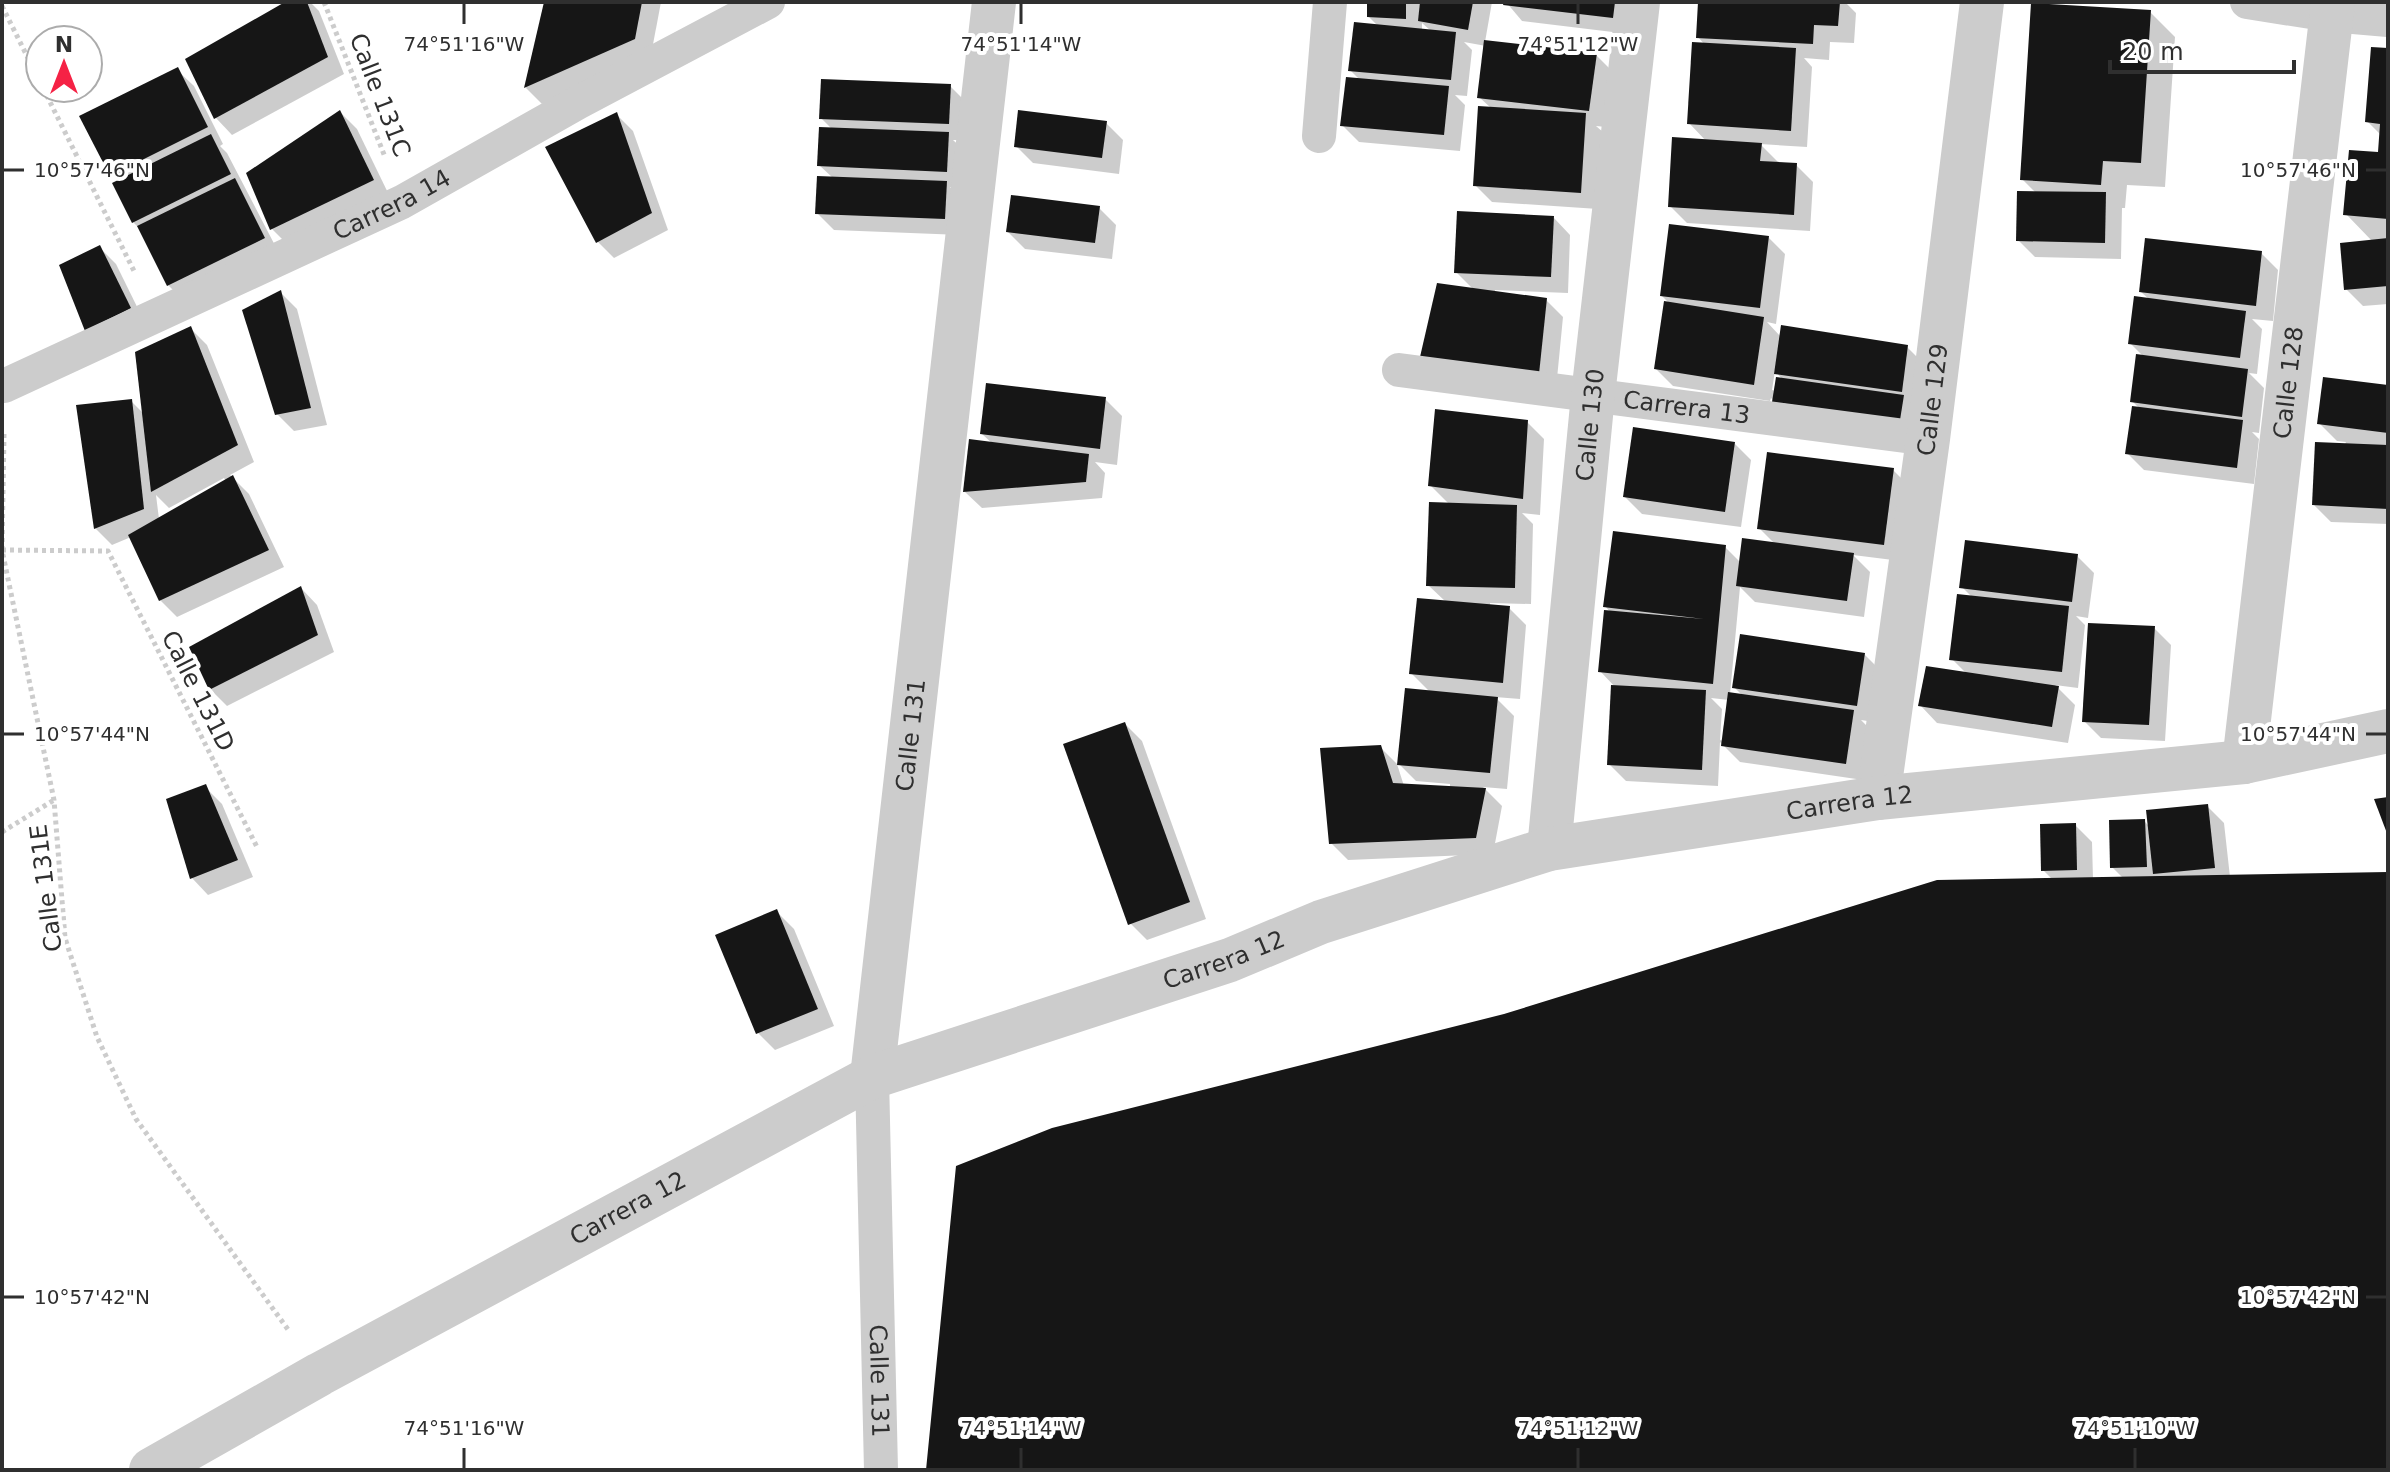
<svg xmlns="http://www.w3.org/2000/svg" width="2390" height="1472" font-family="'DejaVu Sans',sans-serif">
<style>
.shadow{fill:#0003;fill-rule:evenodd}
.building{fill:#161616}
.lines{fill:none;stroke-linecap:round;stroke-linejoin:round}
.path{stroke:#ccc;stroke-width:5;stroke-dasharray:4 4;stroke-linecap:butt}
.lane{stroke:#ccc;stroke-width:34}
.street{stroke:#ccc;stroke-width:44}
.ticks{fill:none;stroke:#2f2f2f;stroke-width:3}
.labels{text-anchor:middle;stroke-width:8;stroke-linejoin:round;paint-order:stroke}
.street-label{font-size:24px;fill:#2f2f2f;stroke:#fff}
.ticks-label{font-size:20px;text-anchor:middle;fill:#2f2f2f;stroke:#fff;stroke-width:8;stroke-linejoin:round;paint-order:stroke}
</style>
<rect width="100%" height="100%" fill="#fff"/>
<g class="shadow">
<polygon points="289,2 310,2 319,11 344,74 232,135 216,118"/>
<polygon points="546,2 661,2 651,55 542,104 526,88"/>
<path d="M1369,2h123l-7,40 111,13 17,17 -7,55 -10,-1 7,6 -5,77 -106,-7 -17,-17 16,-77 -12,-11 7,-51 -22,-4 8,8 -5,46 -12,-1 10,10 -5,46 -101,-9 -17,-17 18,-45 -10,-10 29,-43 -10,-10zM1422,23l9,8h-9z"/>
<polygon points="1506,2 1633,2 1629,34 1522,21"/>
<polygon points="1700,2 1845,2 1856,13 1854,43 1830,42 1829,60 1804,58 1812,67 1807,147 1760,144 1778,162 1796,165 1813,182 1810,231 1687,223 1670,206 1707,142 1689,123 1705,45 1698,37"/>
<polygon points="2150,12 2175,37 2165,187 2127,185 2125,208 2122,208 2121,259 2035,257 2018,240 2036,193 2022,179"/>
<polygon points="2388,50 2388,304 2363,306 2346,289 2373,242 2346,214 2379,154 2381,135 2367,121"/>
<polygon points="177,70 194,86 223,144 220,146 227,153 280,255 185,302 168,285 140,229 133,222 118,182 111,174"/>
<polygon points="950,86 967,103 965,140 953,140 965,151 963,188 950,187 963,200 961,235 834,230 817,213 833,178 819,165 833,130 821,118"/>
<polygon points="340,112 357,129 390,197 289,246 272,229 248,173"/>
<polygon points="616,114 633,131 668,230 614,258 597,241"/>
<polygon points="1106,123 1123,140 1119,174 1033,163 1016,146"/>
<polygon points="1099,208 1116,225 1112,259 1025,249 1008,232"/>
<polygon points="1554,218 1570,235 1568,293 1495,290 1495,293 1546,300 1563,317 1556,389 1439,374 1474,290 1456,272"/>
<path d="M1768,237l17,17 -9,70 -9,-2 14,15 126,10 17,17 -16,63 -126,-18 -11,-11 -1,3 -97,-15 -17,-17 15,-64 -9,-9zM1775,371l8,9 -7,11 -4,-1z"/>
<polygon points="99,247 116,264 146,325 104,347"/>
<polygon points="2261,253 2278,270 2273,321 2252,319 2262,329 2257,374 2249,373 2264,388 2259,433 2252,432 2259,439 2254,484 2144,470 2127,453 2140,409 2132,401 2144,357 2130,343 2150,300 2141,292"/>
<polygon points="281,293 297,309 327,425 294,431 277,414"/>
<path d="M190,328l17,17 47,117 -24,13 19,19 35,73 -107,50 -17,-17 -29,-63 -19,8 -17,-17 36,-127 13,13zM224,478l2,3 -67,38 -3,-24 13,13z"/>
<polygon points="2388,387 2388,524 2331,522 2314,505 2346,442 2337,441 2320,424"/>
<polygon points="1105,399 1122,416 1117,465 1095,462 1105,473 1102,498 982,508 965,492 993,444 982,434"/>
<polygon points="1527,422 1544,439 1540,515 1522,513 1533,524 1531,604 1490,603 1490,606 1509,608 1526,625 1520,699 1495,697 1514,716 1507,789 1483,787 1502,806 1493,854 1348,860 1331,843 1380,747 1397,764 1404,786 1450,788 1450,784 1416,781 1399,764 1431,693 1411,673 1446,602 1428,585 1450,505 1430,485"/>
<polygon points="1734,443 1751,460 1741,527 1642,514 1625,497"/>
<path d="M1893,470l17,17 -9,74 -48,-6 17,17 -6,45 -109,-15 -15,-15 -10,107 13,2 -9,-9 130,-33 17,17 -7,51 -13,-2 9,9 -7,51 -123,-18 -20,-20 -2,44 -92,-5 -17,-17 7,-76 -16,-17 11,-58 -6,-7 120,-59 16,16 34,-19 -16,-16zM1711,698l18,2 -5,41 -4,-1 2,-31z"/>
<polygon points="2077,556 2094,573 2088,618 2076,616 2085,625 2078,688 2055,685 2075,705 2068,743 1937,723 1921,706 1967,674 1952,659 1972,597 1962,587"/>
<polygon points="301,588 317,605 334,652 227,706 210,689"/>
<polygon points="2154,628 2171,645 2165,741 2101,738 2084,721"/>
<polygon points="1125,724 1142,741 1206,919 1147,940 1130,923"/>
<polygon points="205,787 222,804 253,877 208,895 192,878"/>
<polygon points="2207,806 2224,823 2230,877 2388,874 2388,1470 928,1470 2053,880 2043,870 2075,825 2092,842 2093,879 2124,879 2112,867 2144,821 2150,827"/>
<polygon points="777,912 794,929 834,1026 775,1050 758,1033"/>
</g>
<g class="building">
<polygon points="285,2 307,2 328,57 214,119 185,59"/>
<polygon points="544,2 642,2 635,39 524,88"/>
<polygon points="1367,2 1406,2 1406,19 1367,17"/>
<polygon points="1420,2 1473,2 1468,30 1418,21"/>
<polygon points="1504,2 1615,2 1613,18 1503,5"/>
<polygon points="1698,2 1840,2 1838,26 1814,25 1813,44 1696,38"/>
<polygon points="2031,3 2151,10 2141,163 2103,161 2101,185 2020,180"/>
<polygon points="1354,22 1456,32 1451,80 1348,71"/>
<polygon points="1484,40 1597,53 1589,111 1477,98"/>
<polygon points="1692,42 1796,48 1791,131 1687,124"/>
<polygon points="2371,47 2388,48 2388,219 2343,215 2349,150 2378,152 2380,124 2365,122"/>
<polygon points="178,67 208,127 110,176 79,116"/>
<polygon points="1346,77 1449,86 1444,135 1340,126"/>
<polygon points="821,79 951,84 949,124 819,119"/>
<polygon points="1478,106 1586,113 1581,193 1473,186"/>
<polygon points="340,110 374,180 270,230 246,173"/>
<polygon points="1018,110 1107,121 1102,158 1014,147"/>
<polygon points="617,112 652,213 596,243 545,147"/>
<polygon points="819,127 949,132 947,172 817,166"/>
<polygon points="211,134 231,174 132,223 112,183"/>
<polygon points="1672,137 1762,143 1760,161 1797,163 1794,215 1668,207"/>
<polygon points="817,176 947,181 945,219 815,214"/>
<polygon points="235,178 265,238 167,286 137,226"/>
<polygon points="2017,191 2106,192 2105,243 2016,241"/>
<polygon points="1011,195 1100,206 1095,243 1006,232"/>
<polygon points="1457,211 1554,216 1551,277 1454,273"/>
<polygon points="1669,224 1769,236 1760,308 1660,296"/>
<polygon points="2145,238 2262,251 2256,306 2139,292"/>
<polygon points="2388,238 2388,286 2344,290 2340,243"/>
<polygon points="100,245 131,308 85,331 59,265"/>
<polygon points="1437,283 1547,298 1539,374 1420,357"/>
<polygon points="281,290 311,408 275,415 242,310"/>
<polygon points="2134,296 2246,311 2240,358 2128,344"/>
<polygon points="1664,301 1764,317 1754,385 1654,369"/>
<polygon points="1781,325 1908,345 1902,392 1774,374"/>
<polygon points="191,326 238,445 151,492 135,352"/>
<polygon points="2136,354 2248,369 2242,417 2130,402"/>
<polygon points="1776,377 1904,395 1900,420 1772,402"/>
<polygon points="2323,377 2388,385 2388,433 2317,424"/>
<polygon points="986,383 1106,397 1100,449 980,434"/>
<polygon points="132,399 144,509 94,529 76,405"/>
<polygon points="2132,406 2243,420 2237,468 2125,454"/>
<polygon points="1435,409 1528,420 1523,499 1428,486"/>
<polygon points="1633,427 1735,442 1725,512 1623,497"/>
<polygon points="969,439 1089,454 1086,482 963,492"/>
<polygon points="2315,442 2388,445 2388,509 2312,505"/>
<polygon points="1767,452 1894,468 1884,545 1757,529"/>
<polygon points="233,475 269,550 159,601 128,535"/>
<polygon points="1429,502 1517,505 1515,588 1426,586"/>
<polygon points="1613,531 1726,545 1713,684 1598,672 1604,610 1704,619 1603,607"/>
<polygon points="1742,538 1854,553 1847,601 1736,586"/>
<polygon points="1965,540 2078,554 2072,602 1959,588"/>
<polygon points="301,586 318,635 209,690 189,647"/>
<polygon points="1957,594 2069,606 2062,672 1949,660"/>
<polygon points="1417,598 1510,606 1503,683 1409,674"/>
<polygon points="2088,623 2155,626 2149,725 2082,722"/>
<polygon points="1740,634 1865,653 1857,706 1732,688"/>
<polygon points="1926,666 2059,686 2052,727 1918,706"/>
<polygon points="1611,685 1706,690 1702,770 1607,765"/>
<polygon points="1405,688 1498,697 1490,773 1397,765"/>
<polygon points="1728,692 1854,710 1846,764 1721,746"/>
<polygon points="1125,722 1190,902 1128,925 1063,744"/>
<polygon points="1381,745 1393,783 1486,788 1476,838 1329,844 1320,748"/>
<polygon points="206,784 238,860 190,879 166,799"/>
<polygon points="2388,797 2388,836 2374,799"/>
<polygon points="2208,804 2215,868 2153,874 2146,810"/>
<polygon points="2145,819 2147,867 2110,868 2109,820"/>
<polygon points="2076,823 2077,870 2041,871 2040,824"/>
<polygon points="2388,872 2388,1470 926,1470 956,1166 1052,1128 1504,1014 1937,880"/>
<polygon points="777,909 818,1009 756,1034 715,935"/>
</g>
<g class="lines">
<g class="path">
<polyline points="324,2 385,157"/>
<polyline points="2,6 40,82"/>
<polyline points="43,88 135,273"/>
<polyline points="4,434 2,550 54,800 65,938 97,1037 136,1119 289,1331"/>
<polyline points="2,550 108,551 257,847"/>
<polyline points="2,832 54,800"/>
</g>
<g class="lane">
<polyline points="2247,2 2330,15 2388,20"/>
<polyline points="1319,136 1330,2"/>
<path id="s1" d="M1399,370l529,69"/>
<path id="s2" d="M4,386l398,-184 177,-100 189,-100"/>
<path id="s3" d="M872,1077l9,393"/>
</g>
<g class="street">
<path id="s4" d="M2244,762l89,-760"/>
<path id="s5" d="M1878,798l50,-359 54,-437"/>
<path id="s6" d="M1549,849l44,-454 45,-393"/>
<path id="s7" d="M872,1077l122,-1075"/>
<path id="s8" d="M151,1470l169,-96 552,-297 358,-117 91,-38 228,-73 329,-51 366,-36 144,-31"/>
</g>
</g>
<path class="ticks" d="M464,4v20M1021,4v20M1578,4v20M4,170h20M2366,170h20M4,734h20M2366,734h20M4,1297h20M2366,1297h20M464,1448v20M1021,1448v20M1578,1448v20M2135,1448v20"/>
<g class="labels">
<g class="street-label">
<text transform="translate(380 95) rotate(69)" y="8">Calle 131C</text>
<text dy="8" stroke="none"><textPath href="#s2" startOffset="428">Carrera 14</textPath></text>
<text dy="8" stroke="none"><textPath href="#s4" startOffset="382">Calle 128</textPath></text>
<text dy="8" stroke="none"><textPath href="#s5" startOffset="402">Calle 129</textPath></text>
<text dy="8" stroke="none"><textPath href="#s1" startOffset="290">Carrera 13</textPath></text>
<text dy="8" stroke="none"><textPath href="#s6" startOffset="426">Calle 130</textPath></text>
<text transform="translate(198 691) rotate(63)" y="8">Calle 131D</text>
<text dy="8" stroke="none"><textPath href="#s7" startOffset="344">Calle 131</textPath></text>
<text dy="8" stroke="none"><textPath href="#s8" startOffset="1840">Carrera 12</textPath></text>
<text transform="translate(46 888) rotate(-97)" y="8">Calle 131E</text>
<text dy="8" stroke="none"><textPath href="#s8" startOffset="1192">Carrera 12</textPath></text>
<text dy="8" stroke="none"><textPath href="#s8" startOffset="544">Carrera 12</textPath></text>
<text dy="8" stroke="none"><textPath href="#s3" startOffset="304">Calle 131</textPath></text>
</g>
</g>
<g class="ticks-label">
<text x="464" y="51">74°51'16"W</text>
<text x="1021" y="51">74°51'14"W</text>
<text x="1578" y="51">74°51'12"W</text>
<text x="92" y="177">10°57'46"N</text>
<text x="2298" y="177">10°57'46"N</text>
<text x="92" y="741">10°57'44"N</text>
<text x="2298" y="741">10°57'44"N</text>
<text x="92" y="1304">10°57'42"N</text>
<text x="2298" y="1304">10°57'42"N</text>
<text x="464" y="1435">74°51'16"W</text>
<text x="1021" y="1435">74°51'14"W</text>
<text x="1578" y="1435">74°51'12"W</text>
<text x="2135" y="1435">74°51'10"W</text>
</g>
<rect width="2390" height="1472" fill="none" stroke="#2f2f2f" stroke-width="8"/>
<g transform="translate(64 64)"><circle r="38" fill="#ffffff" stroke="#acacac" stroke-width="2"/>
<path d="M0-6L14 30L0 20L-14 30Z" fill="#f52245"/>
<text y="-12" font-size="22" font-weight="bold" text-anchor="middle" fill="#2f2f2f">N</text>
</g>
<path d="M2110 60v12h184v-12" fill="none" stroke="#2f2f2f" stroke-width="4"/>
<text x="2122" y="60" font-size="24" fill="#2f2f2f" stroke="#ffffff" stroke-width="6" paint-order="stroke">20 m</text>
</svg>
